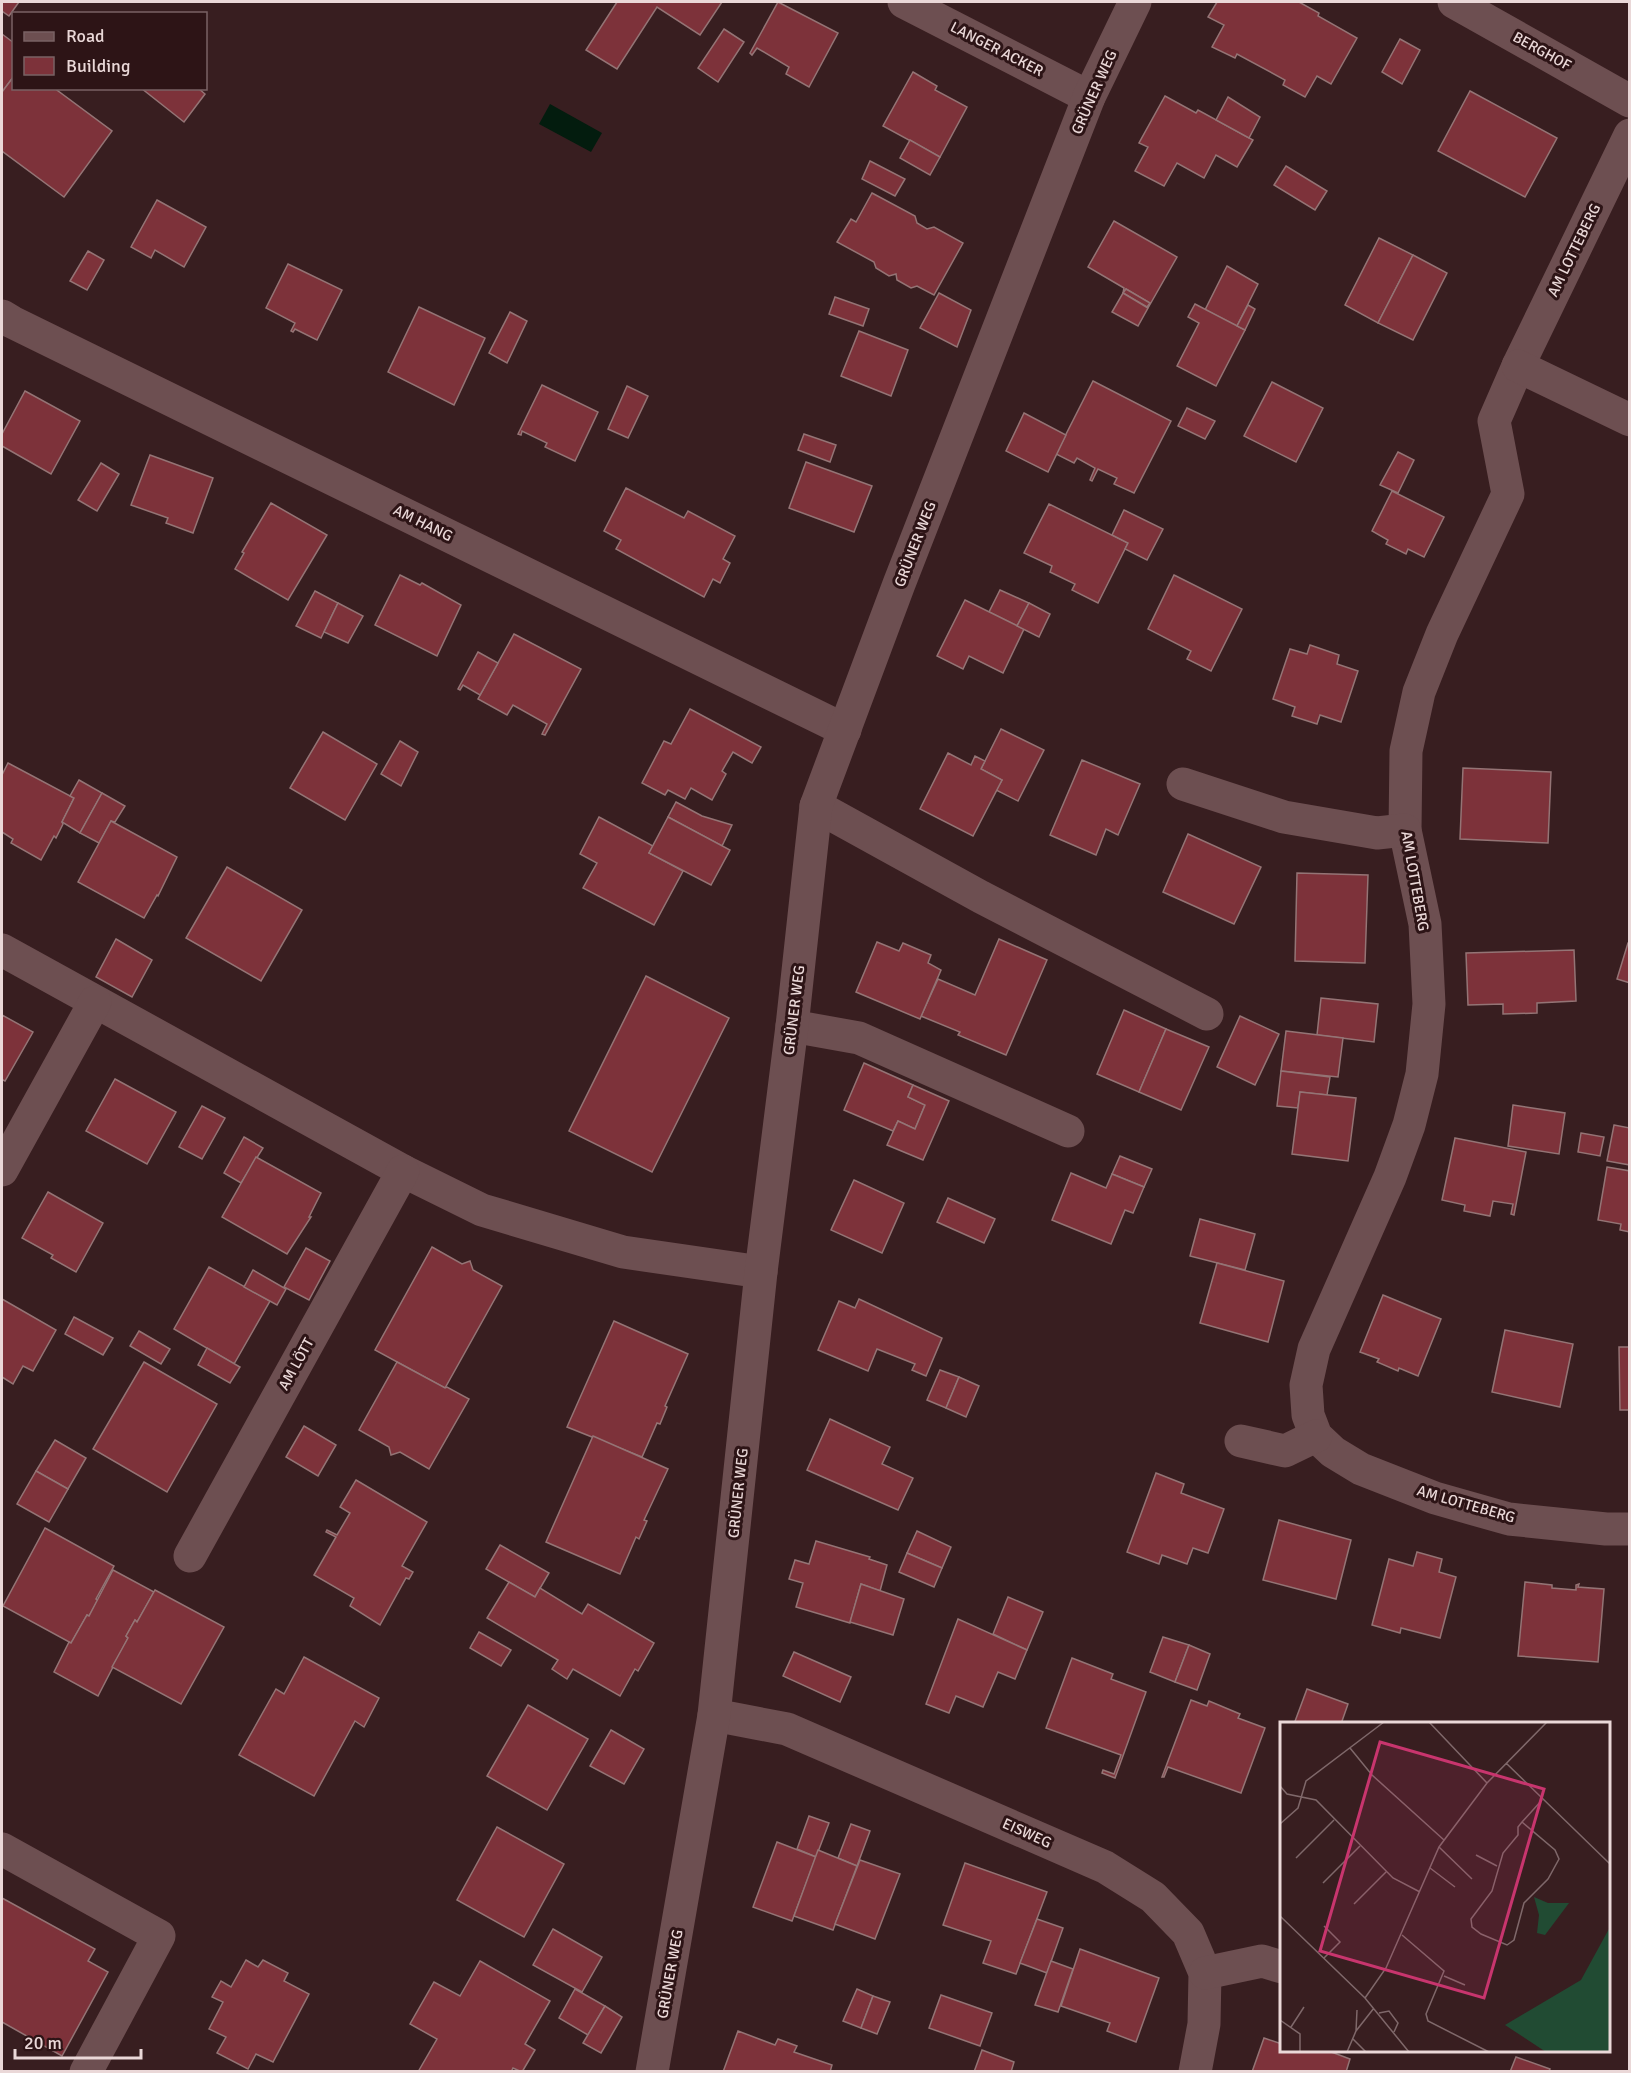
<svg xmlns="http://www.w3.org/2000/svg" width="1631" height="2073" font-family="Signika,sans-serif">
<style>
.water{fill:#031c0e}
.building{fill:#7d323a;stroke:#947475;stroke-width:1.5}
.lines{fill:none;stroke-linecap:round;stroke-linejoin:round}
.minor{stroke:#6d4f51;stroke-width:33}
.labels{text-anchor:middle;stroke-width:6;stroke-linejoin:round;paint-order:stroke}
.street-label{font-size:15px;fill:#ead8d8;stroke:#2d1416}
.inset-road{fill:none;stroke:#7f686a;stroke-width:1.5}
.view{fill:#c8356e;fill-opacity:0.15;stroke:#c8356e;stroke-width:3}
.inset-edge{fill:none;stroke:#ead8d8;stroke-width:3}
</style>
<rect width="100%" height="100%" fill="#381e20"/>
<polygon class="water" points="550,104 602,133 591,152 539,124"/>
<g class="building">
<polygon points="2,2 19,2 9,16 2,11"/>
<polygon points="617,2 722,2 700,35 657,7 617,69 586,50"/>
<polygon points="778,2 838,33 809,87 786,74 789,67 757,48 752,55 750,53"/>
<polygon points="1217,2 1299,2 1319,13 1318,16 1357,38 1331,84 1317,76 1305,97 1283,85 1285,80 1237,54 1235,58 1212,47 1224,25 1208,17"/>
<polygon points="724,29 744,42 718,82 698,68"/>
<polygon points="2,34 14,43 14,76 2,92"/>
<polygon points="1400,39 1420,50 1402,84 1382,72"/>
<polygon points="913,72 937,86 935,90 967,107 940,157 883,126"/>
<polygon points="14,76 14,88 54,88 112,131 64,197 2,151 2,92"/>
<polygon points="141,88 198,88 205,94 184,122"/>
<polygon points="1470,91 1557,138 1525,197 1438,151"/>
<polygon points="1165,96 1196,113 1198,110 1253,140 1237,167 1216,155 1204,178 1177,163 1164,186 1135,171 1148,147 1139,143"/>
<polygon points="1228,97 1260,117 1249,138 1216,120"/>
<polygon points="910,140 940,157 930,175 900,158"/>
<polygon points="870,161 905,179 895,196 862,179"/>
<polygon points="1286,166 1327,191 1315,210 1274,185"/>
<polygon points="872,193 915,216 917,223 927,229 934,227 963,243 934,295 917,286 911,288 897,280 896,274 889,276 876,268 874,262 837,242 851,219 856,222"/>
<polygon points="157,200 206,227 184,267 155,250 151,258 131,247"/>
<polygon points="1114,221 1177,257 1148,308 1150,303 1126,289 1123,293 1124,288 1088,267"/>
<polygon points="1379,238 1413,255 1378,323 1345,305"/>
<polygon points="88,251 104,260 87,290 70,281"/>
<polygon points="1413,255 1447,273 1413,340 1378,323"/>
<polygon points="288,264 342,290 317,340 295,329 293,332 291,331 295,323 266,308"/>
<polygon points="1227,266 1258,284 1237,326 1205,310"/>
<polygon points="1126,289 1150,303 1147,307 1123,293"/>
<polygon points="939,293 971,310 957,347 920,328"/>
<polygon points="1123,293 1148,308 1138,326 1112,312"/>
<polygon points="835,297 869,309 863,326 829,314"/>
<polygon points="1195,304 1245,330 1216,386 1177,366 1199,323 1188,317"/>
<polygon points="1248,305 1255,309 1245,330 1237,326"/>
<polygon points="419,307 485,338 454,405 388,372"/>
<polygon points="510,312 527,321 507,363 489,353"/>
<polygon points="859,331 908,350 891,396 841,376"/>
<polygon points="1093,381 1171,421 1134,493 1114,484 1117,478 1098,469 1092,481 1090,480 1095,468 1077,458 1074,463 1056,454"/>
<polygon points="1272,382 1323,408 1296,462 1244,436"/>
<polygon points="542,385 598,412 575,461 545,447 547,443 522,431 521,435 518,434"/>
<polygon points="627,386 648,396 628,438 608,429"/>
<polygon points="25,391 80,421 51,474 2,446 2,434"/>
<polygon points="1187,408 1215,421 1205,439 1178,426"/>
<polygon points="1024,413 1066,435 1048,472 1006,451"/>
<polygon points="804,434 836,445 830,462 798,450"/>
<polygon points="1398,452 1414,460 1398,493 1380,485"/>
<polygon points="150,455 213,478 193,533 166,523 168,518 131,505"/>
<polygon points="806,462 872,486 854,532 789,508"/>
<polygon points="101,463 119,474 97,511 78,500"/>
<polygon points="626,488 684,518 688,511 735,536 723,559 730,563 720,583 713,579 704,597 616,549 621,540 604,531"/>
<polygon points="1392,491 1444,517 1424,557 1408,549 1406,554 1386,544 1388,540 1372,531"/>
<polygon points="271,503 327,535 288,600 235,569 244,553 242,552"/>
<polygon points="1049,504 1128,543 1098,603 1072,590 1075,584 1050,572 1052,566 1024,553"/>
<polygon points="1124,510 1163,529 1147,560 1125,549 1128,543 1112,535"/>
<polygon points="400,575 420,585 422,583 461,605 437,656 375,625"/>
<polygon points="1174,575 1242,609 1211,671 1187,659 1191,651 1148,629"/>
<polygon points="1000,590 1029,603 1017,626 989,612"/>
<polygon points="315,591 338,603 321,638 296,626"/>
<polygon points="965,600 1024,629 1003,673 969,656 963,669 937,656"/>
<polygon points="338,603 363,616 348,643 324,632"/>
<polygon points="1029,603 1050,614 1039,637 1017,626"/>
<polygon points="514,634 581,669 545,735 542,734 547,724 513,705 507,715 478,699"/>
<polygon points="1310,645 1339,655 1337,664 1358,671 1341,722 1320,715 1317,724 1292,716 1295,707 1273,699 1290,649 1307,654"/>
<polygon points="478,652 498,663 480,695 463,685 460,690 458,689"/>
<polygon points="690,709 761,747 752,763 733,752 722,771 726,774 712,800 691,788 685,799 668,790 665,795 642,783 664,741 671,744"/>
<polygon points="1001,729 1044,750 1018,801 996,790 1002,780 981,769"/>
<polygon points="323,732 377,764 345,820 290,788"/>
<polygon points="400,741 418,752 401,786 381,774"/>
<polygon points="948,753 971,765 975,756 985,761 981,769 1002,780 973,836 920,809"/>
<polygon points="1082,760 1140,784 1118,835 1106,829 1096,855 1050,835"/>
<polygon points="8,763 74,798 62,822 63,824 56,838 54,836 41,860 11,843 13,839 2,832 2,775"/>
<polygon points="1463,768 1551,772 1548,843 1460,839"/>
<polygon points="79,780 102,793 80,833 62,822 74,798 70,796"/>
<polygon points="102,793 125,806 115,822 111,821 99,843 80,833"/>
<polygon points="676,802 702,816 732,825 722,846 668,817"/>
<polygon points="599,817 653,846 649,853 683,871 654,925 583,888 597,863 580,854"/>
<polygon points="668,817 730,850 711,885 649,853"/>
<polygon points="111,821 177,857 158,896 157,895 144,918 78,882"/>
<polygon points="1188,834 1261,867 1234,924 1163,892"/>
<polygon points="227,867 302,910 261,981 186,938"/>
<polygon points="1297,873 1368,875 1365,963 1295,961"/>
<polygon points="116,939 152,960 132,997 96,977"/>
<polygon points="999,939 1047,960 1006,1055 958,1035 960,1032 921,1016 938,979 975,995"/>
<polygon points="877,942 899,951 903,943 931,955 928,963 941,970 920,1019 856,992"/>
<polygon points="1628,943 1630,943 1630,983 1617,979"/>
<polygon points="1574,950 1576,1001 1537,1003 1537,1013 1503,1014 1503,1004 1468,1005 1466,953"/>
<polygon points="646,976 729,1018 652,1172 569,1131"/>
<polygon points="1321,998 1378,1004 1374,1042 1317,1035"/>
<polygon points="1124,1010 1166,1029 1139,1092 1097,1074"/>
<polygon points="2,1015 33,1032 5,1081 3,1080 2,1081"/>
<polygon points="1240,1016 1279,1034 1255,1085 1217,1067"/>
<polygon points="1166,1029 1209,1047 1181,1110 1139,1092"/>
<polygon points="1286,1031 1343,1038 1338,1077 1281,1071"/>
<polygon points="864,1063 913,1085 908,1097 925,1105 915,1129 898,1121 893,1131 844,1110"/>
<polygon points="1281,1071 1330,1077 1327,1095 1300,1092 1298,1108 1277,1106"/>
<polygon points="115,1079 176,1112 147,1164 86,1131"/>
<polygon points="913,1085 949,1101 923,1160 887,1145 898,1121 915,1129 925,1105 908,1097"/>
<polygon points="1300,1092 1356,1098 1348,1161 1292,1154"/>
<polygon points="1513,1105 1565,1113 1559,1154 1508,1146"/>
<polygon points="202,1106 225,1118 202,1159 179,1147"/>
<polygon points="1614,1125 1630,1128 1630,1165 1607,1161"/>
<polygon points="1581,1133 1604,1137 1600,1156 1578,1152"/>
<polygon points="244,1137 263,1148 241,1183 224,1173"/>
<polygon points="1455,1138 1526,1152 1514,1215 1511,1214 1513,1204 1493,1201 1490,1216 1464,1211 1465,1205 1442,1200"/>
<polygon points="1120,1156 1152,1169 1144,1187 1112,1174"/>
<polygon points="256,1157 321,1193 309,1217 311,1217 287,1254 222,1217"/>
<polygon points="1607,1167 1630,1171 1630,1232 1620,1230 1621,1224 1598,1220"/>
<polygon points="1071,1173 1106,1188 1112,1174 1144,1187 1133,1213 1125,1210 1111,1244 1052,1220"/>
<polygon points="854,1180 904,1203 882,1253 831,1230"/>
<polygon points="48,1192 103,1223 76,1272 51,1258 53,1255 22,1238"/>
<polygon points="948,1198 995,1219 984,1243 937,1222"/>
<polygon points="1200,1219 1255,1234 1245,1270 1190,1256"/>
<polygon points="432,1247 462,1264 470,1261 473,1270 502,1286 445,1388 375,1350"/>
<polygon points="306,1248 330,1261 309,1300 284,1287"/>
<polygon points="1217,1263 1284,1281 1268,1342 1200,1323"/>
<polygon points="209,1267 270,1301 234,1364 174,1329"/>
<polygon points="253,1270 286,1289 277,1305 244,1287"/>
<polygon points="1383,1295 1441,1319 1418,1376 1399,1368 1398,1371 1377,1362 1379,1359 1360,1352"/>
<polygon points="2,1299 56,1330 33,1371 23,1366 13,1384 2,1377"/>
<polygon points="859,1299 942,1338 926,1376 912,1370 915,1364 877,1349 868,1371 818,1350 839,1301 855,1308"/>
<polygon points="74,1317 113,1338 103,1355 65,1334"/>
<polygon points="614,1321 688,1354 665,1406 667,1407 660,1424 657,1423 642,1457 567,1427"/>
<polygon points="1505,1330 1573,1344 1560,1407 1492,1392"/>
<polygon points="139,1331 170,1349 161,1364 130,1346"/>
<polygon points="1619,1347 1630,1347 1630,1410 1620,1410"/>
<polygon points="207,1348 240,1367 230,1383 198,1365"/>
<polygon points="144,1362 217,1404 167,1492 93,1449"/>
<polygon points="397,1362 445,1388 447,1387 469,1399 429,1469 400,1452 391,1455 389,1447 359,1430"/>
<polygon points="940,1370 959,1377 946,1408 927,1400"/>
<polygon points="959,1377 979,1386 966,1417 946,1408"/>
<polygon points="830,1419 890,1447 882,1464 913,1478 898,1510 807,1470"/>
<polygon points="304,1426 336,1445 318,1476 286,1457"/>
<polygon points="593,1436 668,1469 644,1520 647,1521 639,1539 636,1537 620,1574 546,1542"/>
<polygon points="55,1440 86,1458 68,1489 36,1471"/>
<polygon points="36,1471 68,1489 49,1522 17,1504"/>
<polygon points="1156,1473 1184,1484 1181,1493 1224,1509 1208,1553 1193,1548 1187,1564 1162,1555 1159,1564 1127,1552"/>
<polygon points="356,1480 427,1522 402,1566 413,1572 409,1579 406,1578 380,1625 350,1606 354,1598 314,1575 336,1537 326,1532 327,1530 337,1535 350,1513 340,1507"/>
<polygon points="1279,1520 1351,1540 1336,1599 1263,1580"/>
<polygon points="45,1528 114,1566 96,1599 98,1600 89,1616 87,1615 71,1643 3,1606"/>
<polygon points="917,1531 951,1547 942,1568 907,1553"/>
<polygon points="816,1541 870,1557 869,1559 887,1565 880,1591 861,1584 850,1623 796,1607 803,1583 789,1579 795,1560 809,1564"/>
<polygon points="500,1545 549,1573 535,1597 486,1569"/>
<polygon points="1417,1552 1442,1559 1439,1572 1456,1577 1440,1638 1401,1628 1400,1633 1372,1625 1389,1559 1413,1566"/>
<polygon points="907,1553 942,1568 934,1587 899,1572"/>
<polygon points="113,1570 154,1592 137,1622 135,1620 126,1636 128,1638 98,1696 54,1672 69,1642 71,1643 87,1615 89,1616"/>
<polygon points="509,1582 535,1597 540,1588 582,1614 588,1604 654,1643 638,1671 635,1669 620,1696 573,1669 567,1679 552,1669 558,1660 487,1618"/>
<polygon points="1525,1582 1552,1585 1552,1588 1576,1590 1576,1585 1579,1584 1578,1587 1604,1589 1598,1662 1518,1656"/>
<polygon points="861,1584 904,1599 893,1635 850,1622"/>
<polygon points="155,1590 224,1627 181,1704 112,1667 128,1638 126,1636 135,1620 137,1622"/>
<polygon points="1008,1597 1043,1612 1027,1650 993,1634"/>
<polygon points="958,1619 1027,1650 1015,1679 998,1672 983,1707 956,1696 949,1713 926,1704"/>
<polygon points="479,1632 511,1650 501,1666 470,1648"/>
<polygon points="1163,1637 1189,1645 1175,1682 1150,1672"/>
<polygon points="1189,1645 1210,1654 1197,1690 1175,1682"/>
<polygon points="794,1652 851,1677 840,1702 783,1676"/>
<polygon points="304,1657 379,1698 364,1727 355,1721 314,1796 239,1755 276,1689 284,1694"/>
<polygon points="1072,1658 1113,1674 1111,1679 1146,1692 1115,1778 1102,1773 1103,1770 1114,1774 1121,1755 1046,1728"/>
<polygon points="1307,1689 1348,1704 1341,1724 1294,1724"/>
<polygon points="1191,1700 1207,1706 1209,1701 1240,1714 1238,1718 1265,1728 1241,1793 1168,1767 1164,1777 1162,1777"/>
<polygon points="528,1705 588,1739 547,1810 487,1776"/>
<polygon points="611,1730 644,1749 624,1784 590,1766"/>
<polygon points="809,1816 829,1823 816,1857 797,1849"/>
<polygon points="851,1824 870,1831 857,1866 838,1858"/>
<polygon points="497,1827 564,1864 524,1937 457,1900"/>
<polygon points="777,1842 816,1857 792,1921 753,1907"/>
<polygon points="818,1850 857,1866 833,1930 794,1916"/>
<polygon points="860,1860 900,1874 875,1939 835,1924"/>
<polygon points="965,1863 1047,1892 1016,1974 983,1963 991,1941 943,1925"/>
<polygon points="2,1898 95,1949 88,1961 108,1972 62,2056 2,2022"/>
<polygon points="1037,1919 1063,1928 1047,1973 1020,1963"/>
<polygon points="553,1929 602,1957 582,1992 533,1965"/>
<polygon points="1080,1949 1159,1978 1136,2042 1107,2031 1110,2023 1061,2006"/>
<polygon points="246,1960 258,1967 263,1960 288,1973 284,1981 309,1994 273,2062 256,2054 248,2069 217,2053 226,2037 209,2029 223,2002 212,1997 221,1981 231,1987"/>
<polygon points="480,1961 550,2001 525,2044 535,2050 522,2072 513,2068 511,2072 418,2072 437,2039 410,2024 434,1982 460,1996"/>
<polygon points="1051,1961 1073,1969 1058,2012 1035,2005"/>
<polygon points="575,1989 605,2006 588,2035 559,2018"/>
<polygon points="857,1989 873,1996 861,2028 843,2021"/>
<polygon points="941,1995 992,2013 980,2046 929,2028"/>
<polygon points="873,1996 890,2002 877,2034 861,2028"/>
<polygon points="605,2006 622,2017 601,2053 583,2043"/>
<polygon points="738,2031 775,2045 778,2039 797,2046 794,2052 832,2065 830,2072 723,2072"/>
<polygon points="1264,2038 1282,2044 1282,2050 1326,2050 1350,2059 1346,2072 1252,2072"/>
<polygon points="982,2050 1014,2062 1011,2072 974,2072"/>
<polygon points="1516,2057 1550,2069 1549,2072 1510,2072"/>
</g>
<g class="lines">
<g class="minor">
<polyline points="904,2 1089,97"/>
<polyline points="1454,2 1630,101"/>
<polyline points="1630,135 1518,366 1494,421 1508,494 1442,634 1419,692 1406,751 1405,830 1425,924 1429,1004 1422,1074 1409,1125 1390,1177 1314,1349 1306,1385 1308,1415 1316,1436 1333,1452 1361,1469 1435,1498 1509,1519 1606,1529 1630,1529"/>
<polyline points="2,316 12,322 845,730"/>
<polyline points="1518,366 1630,420"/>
<polyline points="1183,784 1284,817 1377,833 1405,830"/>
<polyline points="816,806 981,897 1207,1014"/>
<polyline points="2,950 403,1171 482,1210 623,1252 761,1272"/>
<polyline points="792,1026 859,1038 1068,1131"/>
<polyline points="2,1170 95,1002"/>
<polyline points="1241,1441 1285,1451 1316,1436"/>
<polyline points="190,1556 403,1171"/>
<polyline points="714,1715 787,1729 1105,1867 1153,1897 1188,1933 1205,1973 1204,2024 1195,2072"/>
<polyline points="2,1849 159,1936 86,2072"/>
<polyline points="1205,1973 1262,1961 1282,1967"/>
<polyline points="652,2072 714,1715 761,1272 792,1026 816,806 899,584 1089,97 1135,2"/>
</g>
</g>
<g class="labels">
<g class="street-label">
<text transform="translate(997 49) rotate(27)" y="5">LANGER ACKER</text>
<text transform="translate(1542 51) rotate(29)" y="5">BERGHOF</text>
<text transform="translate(1094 92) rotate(-66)" y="5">GRÜNER WEG</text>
<text transform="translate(1574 250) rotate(-64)" y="5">AM LOTTEBERG</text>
<text transform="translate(423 523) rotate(26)" y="5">AM HANG</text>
<text transform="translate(915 544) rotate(-69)" y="5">GRÜNER WEG</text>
<text transform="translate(1415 881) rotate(80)" y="5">AM LOTTEBERG</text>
<text transform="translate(794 1010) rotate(-83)" y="5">GRÜNER WEG</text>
<text transform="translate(296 1364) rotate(-61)" y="5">AM LÖTT</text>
<text transform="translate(738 1493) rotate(-84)" y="5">GRÜNER WEG</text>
<text transform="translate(1466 1504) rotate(16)" y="5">AM LOTTEBERG</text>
<text transform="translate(1027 1833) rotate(24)" y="5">EISWEG</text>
<text transform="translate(670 1974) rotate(-80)" y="5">GRÜNER WEG</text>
</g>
</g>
<g transform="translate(1280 1722)">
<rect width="330" height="330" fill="#381e20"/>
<path d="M254,175l14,6h21l-24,32 -8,-2 2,-18zM330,205v125h-64l-41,-27 76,-45z" fill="#214b33"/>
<path class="inset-road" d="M149,0l58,61M70,26l22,27 72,65M226,41l104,101M0,64l7,8 29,6 77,78 27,14M242,100l33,28 4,9 -11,20 -24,24 -10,37 -7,5 -26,-11 -9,-7 -1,-8 21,-28 11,-38 15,-18v-8l4,-5 20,-22M0,102l18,-16 8,-27 78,-59M159,125l33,32M196,133l21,11M16,136l38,-38M150,146l25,19M43,161l37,-37M74,182l32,-32M0,194l85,82 44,54M44,204l16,16 -16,16M122,213l42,36 -18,43 2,7 61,31M164,254l21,9M85,276l21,-30 53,-121 48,-64 60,-61M99,291l10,-2 9,12 -4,9M0,298l20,14v18M11,305l13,-20M76,309l1,-21M73,317l13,13M67,330l9,-21 18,-23"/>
<path class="view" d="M100,20l164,47 -60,209 -164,-47z"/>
<rect width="330" height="330" class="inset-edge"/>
</g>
<rect width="1631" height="2073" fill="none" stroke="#ead8d8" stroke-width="6"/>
<rect x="12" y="12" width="195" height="78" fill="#2d1416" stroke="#796264" stroke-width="1.5"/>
<rect x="24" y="32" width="30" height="9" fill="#6d4f51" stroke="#796264" stroke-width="1.5"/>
<text x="66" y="42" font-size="18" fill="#ead8d8">Road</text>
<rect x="24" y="57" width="30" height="18" fill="#7d323a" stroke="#796264" stroke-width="1.5"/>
<text x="66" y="72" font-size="18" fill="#ead8d8">Building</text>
<path d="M15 2049v9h126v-9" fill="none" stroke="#ead8d8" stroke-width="3"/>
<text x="24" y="2049" font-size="18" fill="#ead8d8" stroke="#2d1416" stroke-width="4.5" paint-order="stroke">20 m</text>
</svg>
